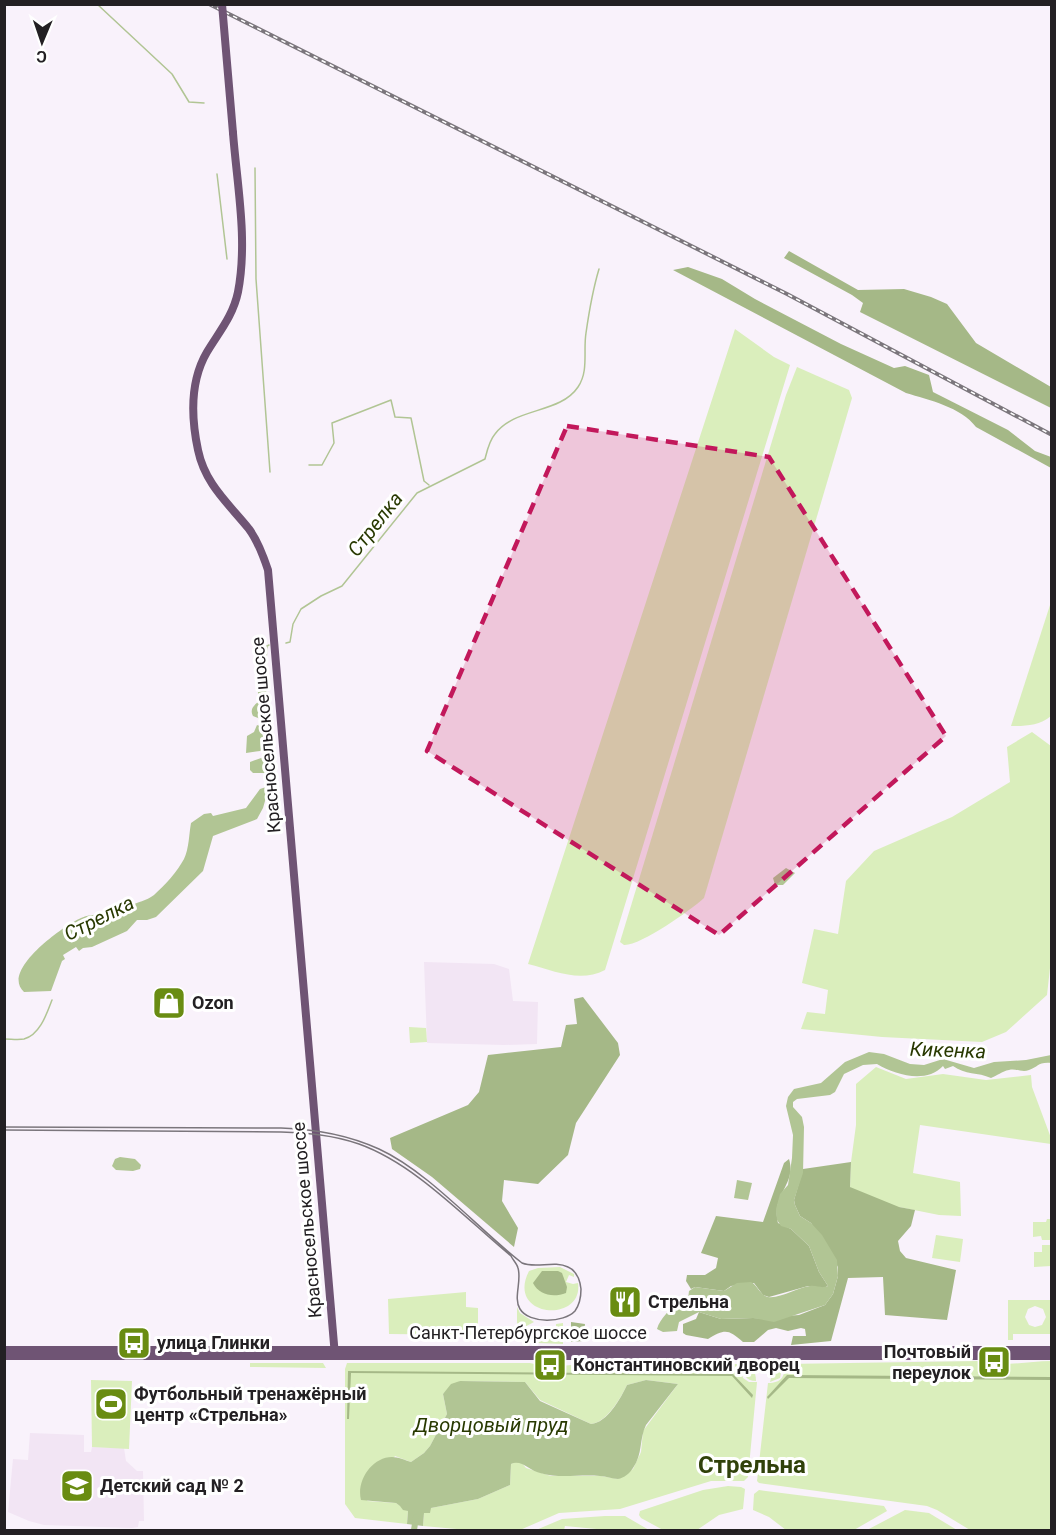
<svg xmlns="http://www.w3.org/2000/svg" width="1056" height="1535" font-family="Roboto,sans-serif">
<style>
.built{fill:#f2e5f4}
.green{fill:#daeebc;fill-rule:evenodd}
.forest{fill:#a5b887}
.water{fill:#b1c594}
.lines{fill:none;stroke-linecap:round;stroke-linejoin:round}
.stream{stroke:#b1c594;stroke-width:1.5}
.canal{stroke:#b1c594;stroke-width:6}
.major{stroke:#6f5474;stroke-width:8}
.tram{stroke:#7b767c;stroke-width:1.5}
.rail-casing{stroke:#7b767c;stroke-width:4}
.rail{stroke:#fff;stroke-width:1.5;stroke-dasharray:4.5;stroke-linecap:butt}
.major-bridge{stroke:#6f5474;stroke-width:8}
.marked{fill:#c2185b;fill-opacity:0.2;stroke:#c2185b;stroke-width:4.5;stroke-dasharray:12 8;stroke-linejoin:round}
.labels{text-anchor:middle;stroke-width:6;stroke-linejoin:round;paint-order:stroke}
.street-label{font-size:18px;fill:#232023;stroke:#fff}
.poi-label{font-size:18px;font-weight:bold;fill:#232023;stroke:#fff;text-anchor:start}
.water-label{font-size:20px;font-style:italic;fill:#283900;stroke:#fff}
.district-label{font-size:24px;font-weight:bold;fill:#30410a;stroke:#fff}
</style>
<rect width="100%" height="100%" fill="#f9f2fb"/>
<g class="built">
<polygon points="424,962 494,964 509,969 513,1001 538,1002 537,1044 504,1045 427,1043"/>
<polygon points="30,1433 84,1435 84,1452 91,1452 92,1447 124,1448 126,1461 137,1471 143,1471 144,1521 139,1521 138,1527 132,1528 44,1525 29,1521 8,1512 13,1459 28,1460"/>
</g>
<g class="green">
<path d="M735,329l39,28 16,8 -185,605c-25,13 -50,1 -77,-6z"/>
<path d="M797,367l52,23 3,8 -148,500c-13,12 -64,48 -80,47l-4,-3 166,-547z"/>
<path d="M1051,602v114c-12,10 -25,10 -40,10z"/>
<polygon points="1032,732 1051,746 1052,950 1047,995 1006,1032 982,1042 882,1037 801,1029 807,1012 825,1014 828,990 802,983 814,929 838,934 846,881 874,851 952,817 1010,782 1007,747"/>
<polygon points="409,1027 426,1028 427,1042 410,1043"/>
<polygon points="876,1067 906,1079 943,1074 986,1080 1031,1075 1032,1087 1051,1138 1051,1144 920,1125 913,1173 960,1182 961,1216 939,1215 899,1207 882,1225 850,1187 851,1162 856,1125 856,1084"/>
<polygon points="1047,1219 1051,1219 1051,1240 1042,1240 1041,1236 1033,1237 1033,1222 1046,1222"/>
<polygon points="936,1235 963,1239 960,1262 932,1258"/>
<polygon points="1042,1245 1051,1245 1051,1266 1034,1267 1034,1252 1042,1252"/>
<path d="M560,1267l14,7v3l-5,-2 -3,7 7,2 5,-1c6,41 -73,35 -49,-12l9,-3z"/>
<polygon points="466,1292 466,1307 478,1308 478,1335 389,1334 388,1299"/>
<path d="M1050,1300l1,34h-38v6h-5v-40zM1035,1306l8,3 3,8 -4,8 -7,2 -6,-2 -4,-8 3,-8z"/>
<polygon points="517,1307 520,1313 534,1322 517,1331"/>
<polygon points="563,1323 563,1344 537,1343 537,1333 556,1333 556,1324"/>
<polygon points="531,1327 530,1342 517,1340 517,1337"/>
<path d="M977,1361c25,7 49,0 74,0v169h-81l-33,-20 -10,-4 -168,-23 -2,-2 11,-98c13,0 17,-6 17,-19z"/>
<polygon points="250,1363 323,1363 326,1368 250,1367"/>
<path d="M347,1363h183c16,4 31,4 47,1h163l3,14 6,4h8l-9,95 -4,4h-33l-91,28 -61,4 -39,17h-52l-45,-4 1,-13 7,-5 47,-9 32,-14 1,-21 4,-2h6l5,6 25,8h50l17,3 15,-10 8,-17 2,-21 35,-47 -32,-4 -19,5c-6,13 -21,38 -36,39l-51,-24 -15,-18 -65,-1 -17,13 4,20 -17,32 -6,7 -13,9 -16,-6 -28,45 29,2 12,8 -1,13 -52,-6 -10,-14v-135z"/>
<path d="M743,1364c9,2 13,7 13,17 -11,0 -13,-7 -13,-17z"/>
<polygon points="783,1364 780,1378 770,1382 773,1371"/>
<polygon points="91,1380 132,1381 129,1449 92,1447"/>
<polygon points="728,1486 741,1487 745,1489 743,1509 719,1515 697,1530 663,1530 641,1518 639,1515 640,1511 703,1490"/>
<polygon points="759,1490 884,1506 887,1511 854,1530 786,1530 769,1517 753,1510 754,1494"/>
<polygon points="905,1510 929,1513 957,1530 867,1530"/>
<polygon points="605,1516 625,1516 649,1530 607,1530 565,1526 564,1530 536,1530 562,1519"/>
</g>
<g class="forest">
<polygon points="789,251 858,290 904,289 931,297 947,304 976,343 1051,387 1051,408 860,312 863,303 852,295 784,258"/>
<path d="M688,267l34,12 33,20 86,45 53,24 11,-2 24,9 4,17 75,38 27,21 16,6v11l-75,-41c-15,-20 -47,-27 -70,-34l-233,-123z"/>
<polygon points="583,997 618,1043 620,1055 576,1123 568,1155 538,1184 504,1180 502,1201 518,1228 514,1247 432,1177 392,1149 390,1138 468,1105 479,1092 488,1055 561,1047 566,1025 577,1024 574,999"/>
<path d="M789,1159c8,25 -18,35 -11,64l13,6 18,17 10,26 9,14 -5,2 -15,-2 -39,11 -6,-2 -9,-12 -23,3 -7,5 -29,-4 -4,2 -5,-8 1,-6h18l11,-7 2,-10 -17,-5 15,-37 47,6 21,-59z"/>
<path d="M851,1162l-1,25 49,20 16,3 -4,16 -13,15 2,10 6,7 50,12 -9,50 -62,-5 -2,-38 -35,1 -17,63 -40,4 2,-9h13l-1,-7 -4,-1 -13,3 -12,-3 -8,2 -14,12h-11c-15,-13 -18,-13 -35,-3l-22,-4 -3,-2v-9l13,-5 3,-7 22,7 32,-1 29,1 4,-3 13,-1 26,-10 8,-11 5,-18v-9l-27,-44 -11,-7 -5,-11 -1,-5 9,-31z"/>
<path d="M542,1271h16l4,2 5,14 -1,6c-13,5 -27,2 -33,-10z"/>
<polygon points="571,1322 585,1324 583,1341 571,1342"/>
<polygon points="348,1371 733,1374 753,1395 752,1398 732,1376 351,1373 349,1419 347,1419"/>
<polygon points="787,1375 1051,1377 1052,1380 789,1378 768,1399 767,1397"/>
</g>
<g class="water">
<path d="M264,686l3,4 -5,12 3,10 -4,7 -8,-3c-4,-8 2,-11 7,-16l-3,-11z"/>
<polygon points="257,725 262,727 264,749 260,751 246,753 247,736 254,732"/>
<polygon points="264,757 268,758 269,765 267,773 253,773 250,770 250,762"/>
<path d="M275,784l1,4 -9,6 -4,14 -6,11 -44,17 -10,35 -47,46 -9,3h-10l-10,11 -35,16 -9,1 -4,3 -3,-4 -13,8 2,4 -3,2 -11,30 -27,1c-24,-21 39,-66 57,-74 12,-6 25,-1 37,-5 4,-1 7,-6 11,-7 9,-4 17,-5 25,-11 11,-10 23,-23 30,-36 5,-10 5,-25 7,-36l13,-9 7,-1 2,3 33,-8 14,-19z"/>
<polygon points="786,868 795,873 783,885 775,885 773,878"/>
<path d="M869,1052l15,2 26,10 14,1 19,-6 31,9 20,-6 32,-2 25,-5v8c-14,-1 -12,4 -22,7 -7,3 -13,-2 -20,0 -7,1 -12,6 -18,8 -13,-6 -26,-3 -38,-12l-8,3 -2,-3c-17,18 -47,9 -66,-2l-14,1 -19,9 -9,18 -5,3 -33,4 -4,3v5l9,10 2,10 -1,46 -9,27 1,5 5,11 11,7 11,12 15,25 1,16 -5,18 -8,11 -51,17 -21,-4 -32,1 -22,-7 -20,10 -2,9 -14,1 -6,-3c3,-11 13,-18 19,-27h6l6,-3 1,-8 6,-4 29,4 13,-8 14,-1c6,3 10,14 17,15 12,2 30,-10 42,-11 7,-1 12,3 18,0l-9,-14 -10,-26 -18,-17 -10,-3 -4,-6 -1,-11 4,-15 8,-9 4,-27 1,-23 -7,-29 2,-9 6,-8 27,-6 24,-21z"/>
<polygon points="120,1157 135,1159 141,1165 140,1169 133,1171 116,1170 112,1166 115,1159"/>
<polygon points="737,1180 752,1183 748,1200 734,1198"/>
<path d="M646,1380l32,4 -32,41c-7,14 -3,29 -13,43 -3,5 -9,10 -15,11 -6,0 -12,-3 -18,-3 -21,-2 -40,3 -60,-3 -10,-2 -19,-14 -29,-9l-1,21 -32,14 -47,9 -1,5h-6l-1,13 -16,-2 1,-13 -5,-1 -3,-4 -4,-3 -35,-3c-5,-19 11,-43 31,-43 6,0 13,3 19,5l13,-9 6,-7 17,-32 -4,-20 8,-10 9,-3 65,1 15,19 51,23c16,-1 30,-26 36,-39z"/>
</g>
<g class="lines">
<g class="stream">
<polyline points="97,4 172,74 189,102 204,103"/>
<polyline points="255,168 256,279 270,472"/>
<polyline points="217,174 227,259"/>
<polyline points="309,465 322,465 334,443 332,423 391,400 395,417 411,418 424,481 429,485"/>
<path d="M286,643l4,-1 3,-18 8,-15 20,-13 21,-10 75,-93 68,-34c2,-8 4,-18 10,-25 20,-27 65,-20 83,-47 11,-16 5,-36 8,-54 3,-21 7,-44 13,-64"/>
<polyline points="264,687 267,646 269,645"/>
<path d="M4,1039c7,0 14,1 20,0 16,-4 23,-26 28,-39"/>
</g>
<polyline class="canal" points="414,1530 416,1517"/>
<g class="major">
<path d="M233,133c4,52 15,107 5,159 -5,24 -19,40 -31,60 -17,29 -16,65 -9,98 7,34 30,53 51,79 9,12 14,26 19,41l67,786"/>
<polyline points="4,1350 1052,1350"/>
<polyline points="4,1356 1052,1356"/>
</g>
<path class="tram" d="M4,1127l277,1c35,1 67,7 98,21 50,23 99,80 143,114 14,6 32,-3 46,4 9,4 12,13 13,22 0,8 -1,15 -6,22 -11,12 -46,13 -55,-2 -7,-11 2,-28 -2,-41 -1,-4 -5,-8 -7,-12 -46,-38 -96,-92 -152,-112 -26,-9 -51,-11 -78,-12l-277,-2"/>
<g class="rail-casing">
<polyline id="rail" points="209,4 787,294 1052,435"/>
</g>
<use href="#rail" class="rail"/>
<polyline class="major-bridge" points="222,4 233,133"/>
</g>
<path class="marked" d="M567,426l202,31 177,279 -227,199 -292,-184z"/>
<defs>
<g id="shop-square" transform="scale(1.725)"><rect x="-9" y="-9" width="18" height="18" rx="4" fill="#698c12" stroke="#fff"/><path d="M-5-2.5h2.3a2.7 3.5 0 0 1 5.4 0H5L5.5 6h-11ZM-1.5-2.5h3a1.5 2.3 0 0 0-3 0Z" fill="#fff"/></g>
<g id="restaurant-square" transform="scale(1.725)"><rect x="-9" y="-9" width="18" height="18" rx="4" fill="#698c12" stroke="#fff"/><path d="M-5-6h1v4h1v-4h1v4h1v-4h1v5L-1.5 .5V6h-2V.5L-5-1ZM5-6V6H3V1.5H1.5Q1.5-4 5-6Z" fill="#fff"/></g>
<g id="bus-square" transform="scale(1.725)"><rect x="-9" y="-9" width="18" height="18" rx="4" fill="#698c12" stroke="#fff"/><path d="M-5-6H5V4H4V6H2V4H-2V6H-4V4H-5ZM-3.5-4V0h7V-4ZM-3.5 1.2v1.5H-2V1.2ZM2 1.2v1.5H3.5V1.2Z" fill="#fff"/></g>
<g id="stadium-square" transform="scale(1.725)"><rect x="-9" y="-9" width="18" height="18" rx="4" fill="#698c12" stroke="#fff"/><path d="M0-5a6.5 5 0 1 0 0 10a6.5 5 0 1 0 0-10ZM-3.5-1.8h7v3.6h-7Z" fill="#fff"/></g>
<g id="school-square" transform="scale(1.725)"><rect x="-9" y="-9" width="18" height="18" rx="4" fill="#698c12" stroke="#fff"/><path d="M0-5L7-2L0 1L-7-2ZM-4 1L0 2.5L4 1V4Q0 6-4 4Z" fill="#fff"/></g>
</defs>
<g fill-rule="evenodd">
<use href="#shop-square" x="169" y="1003"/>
<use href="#restaurant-square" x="625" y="1302"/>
<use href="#bus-square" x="134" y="1343"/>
<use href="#bus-square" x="994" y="1362"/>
<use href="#bus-square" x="550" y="1365"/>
<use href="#stadium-square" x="111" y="1404"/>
<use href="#school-square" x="77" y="1486"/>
</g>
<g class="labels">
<g class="street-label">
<text transform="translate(266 735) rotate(-95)" y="6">Красносельское шоссе</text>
<text transform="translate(307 1220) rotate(-95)" y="6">Красносельское шоссе</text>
<text x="528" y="1339">Санкт-Петербургское шоссе</text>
</g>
<g class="poi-label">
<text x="192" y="1009">Ozon</text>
<text x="648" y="1308">Стрельна</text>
<text x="157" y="1349">улица Глинки</text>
<text x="971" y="1358" text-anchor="end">Почтовый<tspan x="971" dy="21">переулок</tspan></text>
<text x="573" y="1371">Константиновский дворец</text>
<text x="134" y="1400">Футбольный тренажёрный<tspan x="134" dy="21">центр «Стрельна»</tspan></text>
<text x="100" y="1492">Детский сад № 2</text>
</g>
<g class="water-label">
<text transform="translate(375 524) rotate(-52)" y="7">Стрелка</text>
<text transform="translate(99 918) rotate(-27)" y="7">Стрелка</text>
<text transform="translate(948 1050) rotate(2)" y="7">Кикенка</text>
<text x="491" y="1432">Дворцовый пруд</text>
</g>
<g class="district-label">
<text x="752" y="1473">Стрельна</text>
</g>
</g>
<rect width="1056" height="1535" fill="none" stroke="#232023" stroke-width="12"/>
<g transform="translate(42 42) rotate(182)" stroke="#ffffff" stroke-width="4.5" paint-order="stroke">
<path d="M0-4.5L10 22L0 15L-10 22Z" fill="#232023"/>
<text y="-9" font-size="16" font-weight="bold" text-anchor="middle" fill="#232023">С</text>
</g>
</svg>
